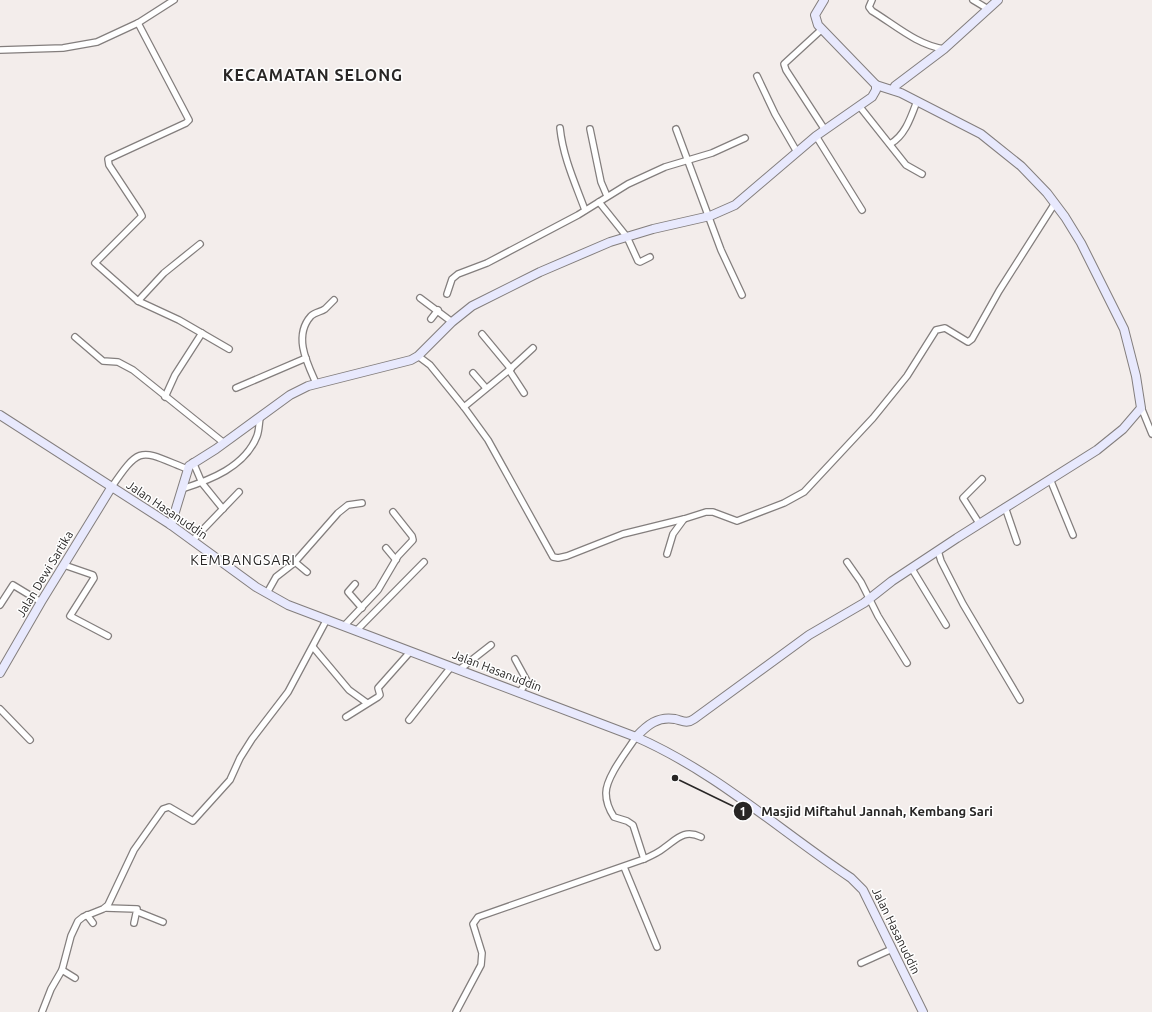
<svg xmlns="http://www.w3.org/2000/svg" width="1152" height="1012" font-family="Ubuntu,sans-serif">
<style>
.lines{fill:none;stroke-linecap:round;stroke-linejoin:round}
.street-casing{stroke:#837e7d;stroke-width:8}
.secondary-casing{stroke:#837e7d;stroke-width:10}
.street{stroke:#fff;stroke-width:5.5}
.secondary{stroke:#e8e9fd;stroke-width:8}
.labels{text-anchor:middle;stroke-width:3;stroke-linejoin:round;paint-order:stroke}
.street-label{font-size:12px;fill:#282625;stroke:#fff}
.quarter-label{font-size:14px;letter-spacing:1px;fill:#282625;stroke:#fff}
.district-label{font-size:16px;font-weight:bold;letter-spacing:1px;fill:#282625;stroke:#fff}
.leader{fill:none;stroke:#282625;stroke-width:1.5}
.callout-dot{fill:#282625;stroke:#fff;stroke-width:1.5}
.mark-label{font-size:12px;text-anchor:middle;font-weight:bold;fill:#fff}
.callout-label{font-size:13px;text-anchor:middle;font-weight:bold;fill:#282625;stroke:#fff;stroke-width:3;stroke-linejoin:round;paint-order:stroke}
</style>
<rect width="100%" height="100%" fill="#f3edeb"/>
<g class="lines">
<g class="street-casing">
<g id="street">
<path d="M872,0l-3,7 3,4c23,14 45,34 72,38"/>
<polyline points="973,0 988,9"/>
<polyline points="138,23 189,120 186,123 108,159 109,165 140,212 142,216 95,263 138,301 179,320 229,349"/>
<polyline points="821,30 784,64 786,70 825,130"/>
<polyline points="0,50 63,48 97,42 138,23 174,0"/>
<polyline points="757,76 775,114 797,152"/>
<polyline points="860,107 906,165 922,174"/>
<path d="M560,128c3,29 15,55 25,82"/>
<polyline points="590,129 601,182 607,196"/>
<polyline points="676,129 721,250 742,295"/>
<polyline points="816,136 862,210"/>
<path d="M890,144c15,-8 21,-27 27,-43"/>
<polyline points="599,202 627,237 638,261 640,262 650,257"/>
<polyline points="447,294 452,279 458,274 487,263 578,215 628,184 665,167 712,153 745,138"/>
<polyline points="420,298 452,322"/>
<polyline points="138,301 164,273 200,244"/>
<polyline points="431,319 438,310"/>
<polyline points="482,334 511,369"/>
<polyline points="75,337 103,361 118,362 133,370 224,443"/>
<polyline points="418,356 430,365 464,407 488,440 553,557 558,558 567,556 623,534 684,519"/>
<polyline points="509,370 524,393"/>
<polyline points="473,373 486,388"/>
<path d="M316,383c-9,-20 -23,-47 -5,-67 4,-4 10,-4 14,-7 3,-3 6,-6 9,-9"/>
<polyline points="236,388 306,358"/>
<polyline points="165,397 175,375 202,333"/>
<polyline points="464,407 509,370 533,348"/>
<polyline points="1141,407 1152,434"/>
<polyline points="193,462 202,483 223,509"/>
<polyline points="1050,479 1073,535"/>
<path d="M111,488c30,-44 29,-38 76,-19"/>
<path d="M182,489c28,-9 63,-22 75,-53 2,-5 2,-12 3,-18"/>
<polyline points="1005,507 1017,542"/>
<polyline points="979,523 963,498 982,479"/>
<polyline points="192,541 239,492"/>
<polyline points="386,548 396,560"/>
<polyline points="938,551 941,561 963,604 1020,700"/>
<polyline points="667,554 673,534 684,519 706,512 713,512 737,521 784,503 804,492 873,418 907,376 936,330 945,328 968,342 972,339 999,291 1055,203"/>
<polyline points="295,562 307,572"/>
<polyline points="847,562 861,582 878,616 907,663"/>
<polyline points="64,565 93,575 94,578 70,616 108,636"/>
<polyline points="912,569 946,625"/>
<polyline points="355,584 348,592 362,608"/>
<polyline points="267,593 276,577 294,563 338,513 348,505 362,503"/>
<polyline points="0,605 13,585 41,602"/>
<polyline points="344,626 378,590 398,556 413,540 412,536 393,512"/>
<polyline points="356,631 424,562"/>
<polyline points="313,647 349,690 367,703"/>
<polyline points="515,659 527,681 520,692"/>
<polyline points="459,670 491,645"/>
<polyline points="0,709 30,740"/>
<polyline points="346,717 378,697 380,695 378,688 410,652"/>
<polyline points="409,720 451,667"/>
<path d="M644,859c7,-3 14,-6 20,-11 13,-9 20,-19 37,-11"/>
<polyline points="624,867 657,947"/>
<polyline points="106,908 137,909 134,923"/>
<polyline points="138,912 163,922"/>
<polyline points="87,915 93,923"/>
<polyline points="861,963 892,949"/>
<polyline points="62,970 75,978"/>
<polyline points="42,1012 51,989 62,970 71,936 78,921 83,917 103,909 108,905 134,850 163,809 169,807 193,821 230,780 240,758 252,739 288,692 327,619"/>
<path d="M456,1012l25,-47 1,-12 -9,-29 5,-7 166,-58 -11,-34 -6,-4 -13,-4c-4,-6 -8,-16 -8,-24 0,-16 21,-42 30,-56"/>
</g>
</g>
<g class="secondary-casing">
<g id="secondary">
<polyline points="893,90 895,86 944,49 998,0"/>
<path d="M0,415l171,110 85,62 32,18 348,132c80,35 143,93 215,141l12,12 60,122"/>
<polyline points="171,525 189,466 216,449 290,395 308,386 411,360 418,356 452,322 472,306 540,272 610,242 653,229 710,216 735,205 816,136 872,97 876,90 876,85 818,25 815,15 824,0"/>
<polyline points="0,673 41,602 111,488"/>
<path d="M636,737c11,-12 22,-21 39,-18 8,2 12,5 19,0l115,-84 55,-32 28,-22 65,-43 140,-88 26,-21 18,-21 -5,-32 -12,-47 -43,-86 -16,-26 -18,-24 -26,-27 -40,-32 -80,-41 -25,-8"/>
</g>
</g>
<use href="#street" class="street"/>
<use href="#secondary" class="secondary"/>
</g>
<g class="labels">
<g class="street-label">
<text transform="translate(167 510) rotate(34)" y="4">Jalan Hasanuddin</text>
<text transform="translate(45 574) rotate(-59)" y="4">Jalan Dewi Sartika</text>
<text transform="translate(497 671) rotate(21)" y="4">Jalan Hasanuddin</text>
<text transform="translate(896 931) rotate(64)" y="4">Jalan Hasanuddin</text>
</g>
<g class="quarter-label">
<text x="243" y="565">KEMBANGSARI</text>
</g>
<g class="district-label">
<text x="313" y="81">KECAMATAN SELONG</text>
</g>
</g>
<path class="leader" d="M675 778L743 811"/>
<g class="callout-dot">
<circle cx="675" cy="778" r="4"/>
<circle cx="743" cy="811" r="10"/>
</g>
<g class="mark-label">
<text x="743" y="816">1</text>
</g>
<g class="callout-label">
<text x="877" y="816">Masjid Miftahul Jannah, Kembang Sari</text>
</g>
</svg>
